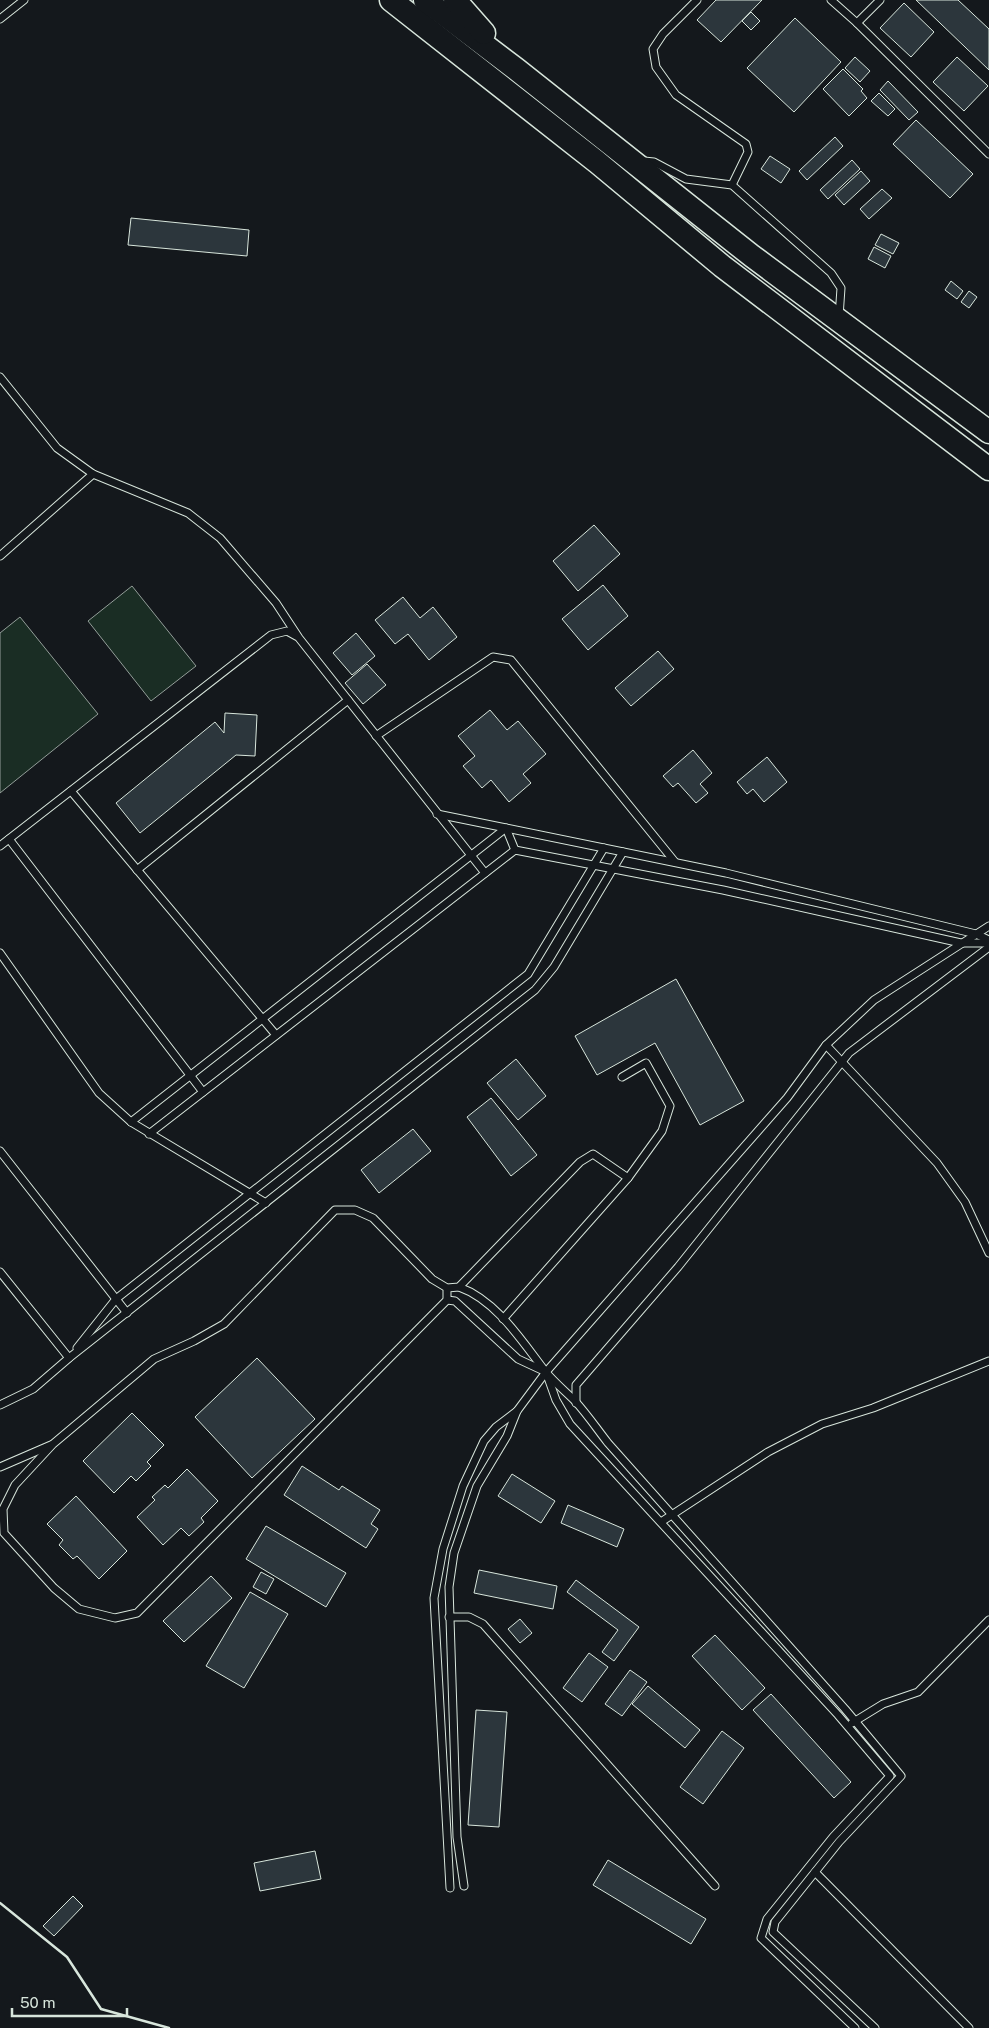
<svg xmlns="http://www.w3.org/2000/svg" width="989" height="2028" font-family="'Public Sans',sans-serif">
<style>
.green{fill:#1a2d24;stroke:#939e99}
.building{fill:#2c363c;stroke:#d8e6dc}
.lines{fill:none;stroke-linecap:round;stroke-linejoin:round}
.service-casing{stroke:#d8e6dc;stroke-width:9}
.trunk-casing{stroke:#d8e6dc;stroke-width:25}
.service{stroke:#14181c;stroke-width:7}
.trunk{stroke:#14181c;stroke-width:22}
.wall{stroke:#d8e6dc;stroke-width:2.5}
</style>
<rect width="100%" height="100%" fill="#14181c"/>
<g class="green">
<polygon points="132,586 196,666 151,701 88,621"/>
<polygon points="20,617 98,714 0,793 0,633"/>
</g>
<g class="building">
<polygon points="716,0 762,0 721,42 697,20"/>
<polygon points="916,0 958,0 989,29 989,70"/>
<polygon points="904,3 934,32 911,57 880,28"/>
<polygon points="751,12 760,21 751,30 742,21"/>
<polygon points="795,18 841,62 794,112 747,68"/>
<polygon points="855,57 870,71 860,82 845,68"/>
<polygon points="957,57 988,86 964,111 933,82"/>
<polygon points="843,69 863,89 861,91 867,98 849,116 823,89"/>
<polygon points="888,81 918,112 909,120 880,90"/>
<polygon points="879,93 895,109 888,116 871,101"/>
<polygon points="916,120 973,174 950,198 893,144"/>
<polygon points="835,137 843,146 807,180 799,171"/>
<polygon points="770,156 790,169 781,183 761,169"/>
<polygon points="852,160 860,169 828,199 820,190"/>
<polygon points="861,171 870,181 844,205 835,195"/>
<polygon points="882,189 892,198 869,219 860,209"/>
<polygon points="131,218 249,230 247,256 128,245"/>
<polygon points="881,234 899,243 893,254 875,245"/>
<polygon points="874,247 891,256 885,268 868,259"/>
<polygon points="951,281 963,291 957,299 945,290"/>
<polygon points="969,291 977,297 969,308 961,302"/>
<polygon points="594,525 620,554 578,591 553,561"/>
<polygon points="603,585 628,616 588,650 562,619"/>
<polygon points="403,597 420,618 433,607 457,637 429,660 408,634 395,644 375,620"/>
<polygon points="356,633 375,656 352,675 333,653"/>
<polygon points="658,651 674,669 631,706 615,688"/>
<polygon points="367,664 386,685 363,704 345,683"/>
<polygon points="490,710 507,730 518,721 546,754 523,774 531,783 509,802 491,780 482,788 463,766 475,756 458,736"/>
<polygon points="225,713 257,715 255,756 236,755 140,833 116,803 215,722 224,733"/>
<polygon points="693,750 712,773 700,784 708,793 696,803 678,783 673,787 663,776"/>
<polygon points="767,757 787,782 764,802 753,789 747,794 737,782"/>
<polygon points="676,979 744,1101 700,1125 655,1043 597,1075 575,1036"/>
<polygon points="516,1059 546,1096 518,1120 487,1083"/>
<polygon points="491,1098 537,1155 511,1176 467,1117"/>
<polygon points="413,1129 431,1151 379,1193 361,1170"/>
<polygon points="257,1358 315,1419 252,1478 195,1417"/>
<polygon points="132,1413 164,1445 147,1462 151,1466 136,1481 131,1476 114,1493 83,1461"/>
<polygon points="302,1466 339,1490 342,1486 380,1510 371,1524 378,1529 366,1548 284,1495"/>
<polygon points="187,1469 218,1501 201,1518 204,1522 189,1536 181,1528 163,1545 137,1517 155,1500 152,1497 165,1485 168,1488"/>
<polygon points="512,1474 555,1501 541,1523 498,1496"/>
<polygon points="76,1496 127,1551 99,1579 77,1556 73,1559 59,1545 63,1540 47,1524"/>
<polygon points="568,1505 624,1529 617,1547 561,1523"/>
<polygon points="266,1526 346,1573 326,1607 246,1559"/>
<polygon points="479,1570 557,1586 553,1609 474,1593"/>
<polygon points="261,1572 274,1579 266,1594 253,1587"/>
<polygon points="211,1576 232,1598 184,1642 163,1621"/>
<polygon points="576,1580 639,1627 614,1661 602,1652 618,1630 567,1592"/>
<polygon points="250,1592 288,1614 244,1688 206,1666"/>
<polygon points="520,1619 532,1633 520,1643 508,1629"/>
<polygon points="715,1635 765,1688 742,1710 692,1656"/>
<polygon points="589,1653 608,1667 582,1702 563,1688"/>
<polygon points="630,1670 647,1682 622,1716 605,1704"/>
<polygon points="648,1686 700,1730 685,1748 632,1704"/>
<polygon points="771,1694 851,1782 834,1798 753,1710"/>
<polygon points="476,1710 507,1712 499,1827 468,1825"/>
<polygon points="722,1731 744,1748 703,1804 680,1787"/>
<polygon points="315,1851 321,1879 260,1891 254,1863"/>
<polygon points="608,1860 706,1919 691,1944 593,1885"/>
<polygon points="73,1896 83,1906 54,1936 43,1926"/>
</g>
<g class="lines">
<g class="service-casing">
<g id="service">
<polyline points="697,0 663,34 653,49 656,67 676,95 746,144 748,152 732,185"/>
<polyline points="831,0 857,23 989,154"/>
<polyline points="0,19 24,0"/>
<polyline points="857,23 880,0"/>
<polyline points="644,161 654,162 686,179 732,185 831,273 841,288 839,317"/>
<polyline points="0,377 57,448 93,474 188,513 220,538 276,603 299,638 485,873"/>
<polyline points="0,556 93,474"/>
<polyline points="376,736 493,657 511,660 675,862"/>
<polyline points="71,791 276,1035"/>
<polyline points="437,814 506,828 515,850"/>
<polyline points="9,839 203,1092"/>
<polyline points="0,846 271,635 287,631 296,636"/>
<polyline points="137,870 348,700"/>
<polyline points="0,953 99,1093 131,1122 266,1203"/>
<polyline points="826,1045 937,1163 965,1202 989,1253"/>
<polyline points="131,1122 506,828 726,873 976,934 989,940"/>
<polyline points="149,1134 515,850 723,890 961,943 989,943"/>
<polyline points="0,1151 127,1313"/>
<polyline points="0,1272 69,1358"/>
<path d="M459,1287c37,13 63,54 86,84 9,11 20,20 30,30 12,13 22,28 33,42l237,266 56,67 -62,66 -64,80 -2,10 102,96"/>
<polyline points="447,1288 447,1300 137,1613 115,1618 79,1609 54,1588 4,1533 3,1509 15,1485 53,1444 154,1359 194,1341 224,1324 335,1210 355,1210 373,1218 432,1279 447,1288 459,1287 580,1162 593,1154 628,1178"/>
<polyline points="447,1300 455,1301 518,1359 546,1372 556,1400 570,1424 838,1715 890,1776 833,1837 767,1919 761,1938 855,2028"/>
<polyline points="503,1319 628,1178 662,1131 670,1106 646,1063 622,1077"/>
<polyline points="77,1348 116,1299 528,974 604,848"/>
<polyline points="576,1403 576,1385 678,1267 849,1053 989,947"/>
<polyline points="0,1405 33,1389 69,1358 535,990 554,967 623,852"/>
<polyline points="0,1467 51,1445"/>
<polyline points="661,1522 768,1452 822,1424 873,1408 989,1361"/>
<polyline points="449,1617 469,1617 483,1624 715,1886"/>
<polyline points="852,1723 883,1704 918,1692 989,1620"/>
<polyline points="815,1872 969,2028"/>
<polyline points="464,1886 457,1837 449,1587 454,1553 477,1486 507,1436 517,1411 546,1372 787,1098 826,1045 874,1000 989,926"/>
<polyline points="450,1888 434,1598 443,1549 463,1486 484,1441 496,1427 517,1411"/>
</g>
</g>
<g class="trunk-casing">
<g id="trunk">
<polyline points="391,0 597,162 722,266 989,469"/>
<polyline points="425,0 516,69 752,256 989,432"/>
<polyline points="455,0 484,33"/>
</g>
</g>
<use href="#service" class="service"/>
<use href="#trunk" class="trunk"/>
<polyline class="wall" points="0,1903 67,1957 101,2009 169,2028"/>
</g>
<path d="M12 2008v8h115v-8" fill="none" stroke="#d8e6dc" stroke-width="2.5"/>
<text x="20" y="2008" font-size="15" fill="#d8e6dc" stroke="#14181c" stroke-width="4" paint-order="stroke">50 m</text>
</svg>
